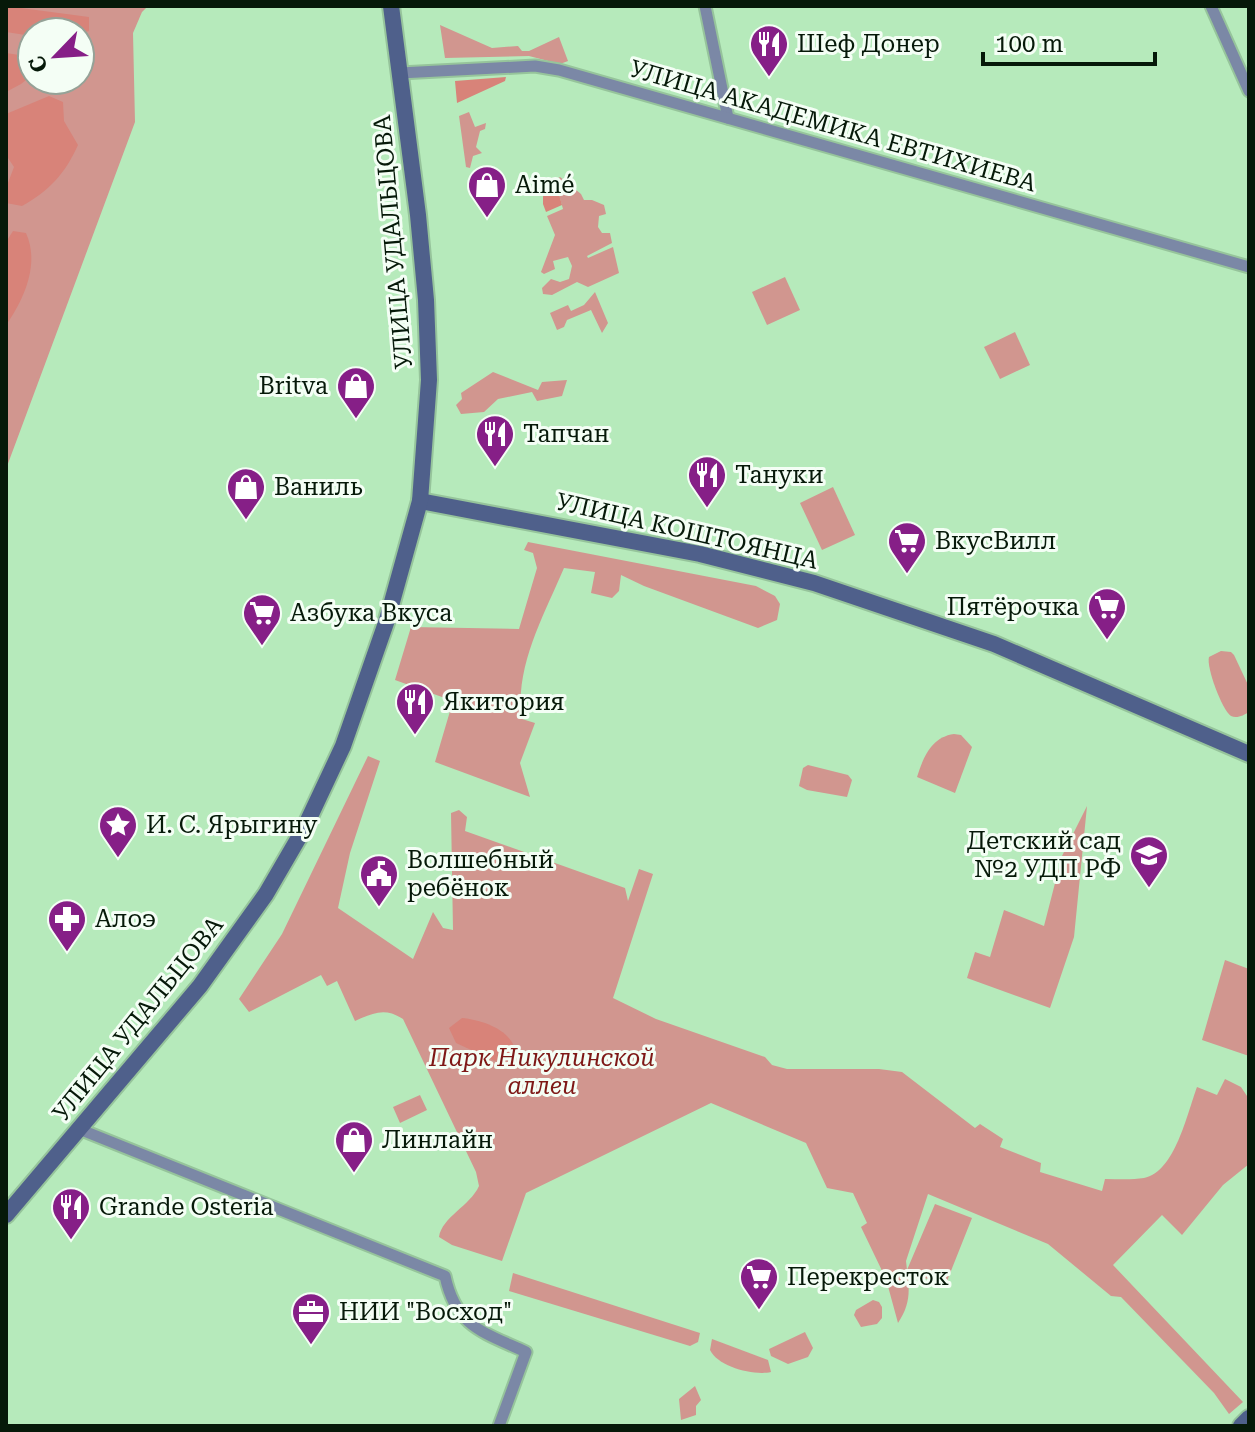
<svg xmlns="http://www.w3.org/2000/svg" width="1255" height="1432" font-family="'Roboto Serif',serif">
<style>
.green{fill:#d1968f;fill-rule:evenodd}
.forest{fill:#d88379}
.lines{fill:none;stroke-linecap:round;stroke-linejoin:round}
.street-casing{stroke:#96c49b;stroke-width:15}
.secondary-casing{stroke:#96c49b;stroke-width:20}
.street{stroke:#7b88a6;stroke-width:11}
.secondary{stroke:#4f608b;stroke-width:16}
.labels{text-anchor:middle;stroke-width:6;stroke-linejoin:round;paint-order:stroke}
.poi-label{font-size:24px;fill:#061909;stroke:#f4fef5;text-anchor:start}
.street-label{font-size:24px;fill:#061909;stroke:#f4fef5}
.park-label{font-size:24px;font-style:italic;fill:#7e1816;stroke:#f4fef5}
</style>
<rect width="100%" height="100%" fill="#b6eabb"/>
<g class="green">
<path d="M6,6h142l-6,6 -9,21 2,89 -129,347zM32,32h48v48h-48z"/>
<polygon points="440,25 492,48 518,46 522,51 529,51 559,37 568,61 560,64 529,56 445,58"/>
<polygon points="469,112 475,127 486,123 485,129 480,131 476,147 482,153 473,156 470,168 466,167 459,116"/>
<polygon points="560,177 581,194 584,200 592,200 604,205 606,214 599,216 598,227 602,233 610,233 612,243 587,256 588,258 613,247 619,273 588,287 577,282 552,295 543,294 542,288 551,279 560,282 569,279 572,266 568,257 553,261 555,269 544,274 541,272 555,235 547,216 563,209 555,180"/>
<polygon points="785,277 800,310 767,325 752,292"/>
<polygon points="595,292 608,323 602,333 591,310 567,320 564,327 557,330 550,313 568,305 571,311 584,305"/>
<polygon points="1015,332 1030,365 1000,379 984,347"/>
<polygon points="493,372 538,390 542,382 567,380 562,396 537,401 532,392 498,399 484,412 461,414 456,405 462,399 461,393"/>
<polygon points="833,487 855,535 822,550 800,503"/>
<path d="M528,542l228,44 19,10 5,8 -3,16 -19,8 -114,-42 -23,-11 -2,16 -7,7 -21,-5 4,-21 -31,-4c-20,47 -50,100 -42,151l13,4 -15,40 10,34 -95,-35 18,-61 -58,-21 16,-53 108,2 18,-61 -4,-15 -9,-3z"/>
<path d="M1221,651l10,1 3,3 15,32v25c-5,3 -12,7 -18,4 -9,-6 -25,-49 -22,-59z"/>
<path d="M954,734l7,1 11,12 -17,46 -38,-16c6,-19 14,-40 37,-43z"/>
<path d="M368,756l12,5 -30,92 -12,55 75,51 20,-47 10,16 10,2 -2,-117 8,-3 8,7 -2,14 160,57 3,13 11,-32 14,5 -40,124 43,21 109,38 7,8 15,4h92l23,3 73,56 5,-4 23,15 -3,8 41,16 -1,9 62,19 3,-12c13,0 27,1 39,-1 31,-6 43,-64 53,-91l20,8 8,-16 16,8 8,12v65l-26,21 -41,50 -20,-20 -49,50 130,137 -14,12 -15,-21 -93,-96 -10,-1 -63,-52 -120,-50 -22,67 1,9 28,-66 37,14 -27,68 -38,-15c3,21 3,34 -9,52l-12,-44 -25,-52 6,-4 -14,-30 -26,-5 -21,-45 -95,-40 -185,90 -24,68 -50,-16 -13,-8c3,-20 31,-31 40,-51l-3,-14 -73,-153c-18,-12 -30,-6 -48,2l-18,-40 -10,5 -6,-11 -72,37 -10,-13 43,-65z"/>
<polygon points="808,765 848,775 852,780 847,797 807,790 799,786 803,768"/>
<polygon points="1087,806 1074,937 1050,1008 967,978 975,952 990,957 1004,910 1044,926 1062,856"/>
<polygon points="1225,960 1249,969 1249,1056 1202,1040"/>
<polygon points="420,1095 427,1110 400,1123 393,1107"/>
<polygon points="513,1273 700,1333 698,1342 690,1346 509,1291"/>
<polygon points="873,1300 879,1302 882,1307 882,1318 877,1324 861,1327 854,1315 856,1310"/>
<polygon points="805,1332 813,1348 808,1357 788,1364 771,1356 769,1349"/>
<path d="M712,1339l56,21 3,12c-17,4 -53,-5 -61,-22z"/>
<polygon points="695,1386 701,1400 696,1406 696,1415 681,1420 679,1399"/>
</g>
<g class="forest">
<polygon points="6,6 89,17 89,31 80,34 80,32 32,32 32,36 6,32"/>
<polygon points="6,53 26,56 32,64 32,75 21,84 6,92"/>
<polygon points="506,77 505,81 457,103 455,81"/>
<path d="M49,96l14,6 1,19 14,24c-13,29 -29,46 -56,61l-16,-3v-15l8,-21 -8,-12v-41z"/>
<polygon points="555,180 562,205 546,212 543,204 543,187"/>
<path d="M13,231l13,2c14,31 -2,66 -20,92v-83z"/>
<path d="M462,1018c20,2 47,11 53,31l-4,7 -16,5 -39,-18 -7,-15z"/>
</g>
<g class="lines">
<g class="street-casing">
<g id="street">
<polyline points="705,6 728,118"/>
<polyline points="1211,6 1249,91"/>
<polyline points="400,73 535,66 559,70 1249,267"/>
<path d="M79,1129l366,147c11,51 38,56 81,76l-27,74"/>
</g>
</g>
<g class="secondary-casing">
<g id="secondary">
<polyline points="420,501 700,554 814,583 994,644 1249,754"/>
<polyline points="6,1215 200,986 266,894 305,827 343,746 387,620 420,501 429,380 426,300 418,215 391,6"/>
<polyline points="1241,1426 1249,1418"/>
</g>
</g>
<use href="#street" class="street"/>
<use href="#secondary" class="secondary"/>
</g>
<defs>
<g id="restaurant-pin" transform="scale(2)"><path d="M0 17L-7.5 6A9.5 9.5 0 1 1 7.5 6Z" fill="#861f87" stroke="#f4fef5"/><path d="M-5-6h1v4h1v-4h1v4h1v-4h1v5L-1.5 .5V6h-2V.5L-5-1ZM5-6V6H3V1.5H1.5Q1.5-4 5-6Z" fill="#fff"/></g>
<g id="shop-pin" transform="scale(2)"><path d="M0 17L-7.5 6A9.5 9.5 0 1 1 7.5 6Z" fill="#861f87" stroke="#f4fef5"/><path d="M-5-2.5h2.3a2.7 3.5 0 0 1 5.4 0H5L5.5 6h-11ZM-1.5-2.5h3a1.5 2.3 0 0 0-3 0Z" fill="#fff"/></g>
<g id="supermarket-pin" transform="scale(2)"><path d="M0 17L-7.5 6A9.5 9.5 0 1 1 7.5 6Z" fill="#861f87" stroke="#f4fef5"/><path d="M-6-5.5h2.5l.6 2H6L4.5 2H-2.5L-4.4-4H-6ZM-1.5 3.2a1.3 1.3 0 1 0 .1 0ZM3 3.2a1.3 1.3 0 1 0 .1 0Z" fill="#fff"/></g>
<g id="sight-pin" transform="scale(2)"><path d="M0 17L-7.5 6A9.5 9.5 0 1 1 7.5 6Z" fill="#861f87" stroke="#f4fef5"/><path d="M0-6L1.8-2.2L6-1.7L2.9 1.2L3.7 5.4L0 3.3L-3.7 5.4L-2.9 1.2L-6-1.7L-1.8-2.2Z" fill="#fff"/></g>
<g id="school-pin" transform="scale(2)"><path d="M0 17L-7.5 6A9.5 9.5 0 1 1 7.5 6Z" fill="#861f87" stroke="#f4fef5"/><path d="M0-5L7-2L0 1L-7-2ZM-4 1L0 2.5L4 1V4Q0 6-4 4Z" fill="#fff"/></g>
<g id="civic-pin" transform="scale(2)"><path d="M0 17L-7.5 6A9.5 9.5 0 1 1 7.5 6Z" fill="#861f87" stroke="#f4fef5"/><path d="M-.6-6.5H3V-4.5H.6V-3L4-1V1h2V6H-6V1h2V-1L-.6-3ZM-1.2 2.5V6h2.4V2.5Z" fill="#fff"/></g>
<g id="pharmacy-pin" transform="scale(2)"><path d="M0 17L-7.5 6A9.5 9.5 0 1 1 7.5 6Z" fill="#861f87" stroke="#f4fef5"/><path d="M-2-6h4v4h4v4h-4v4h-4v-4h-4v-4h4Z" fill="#fff"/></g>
<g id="office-pin" transform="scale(2)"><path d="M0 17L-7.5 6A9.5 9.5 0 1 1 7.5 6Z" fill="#861f87" stroke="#f4fef5"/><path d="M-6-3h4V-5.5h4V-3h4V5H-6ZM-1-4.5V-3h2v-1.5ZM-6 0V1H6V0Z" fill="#fff"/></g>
</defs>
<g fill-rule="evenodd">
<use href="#restaurant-pin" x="769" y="44"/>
<use href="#shop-pin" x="487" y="185"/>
<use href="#shop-pin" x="356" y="386"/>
<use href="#restaurant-pin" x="495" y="434"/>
<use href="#restaurant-pin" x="707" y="475"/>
<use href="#shop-pin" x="246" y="487"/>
<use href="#supermarket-pin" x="907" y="541"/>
<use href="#supermarket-pin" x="1107" y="607"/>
<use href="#supermarket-pin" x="262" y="613"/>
<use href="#restaurant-pin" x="415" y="702"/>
<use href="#sight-pin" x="118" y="825"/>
<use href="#school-pin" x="1149" y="855"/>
<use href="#civic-pin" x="379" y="874"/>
<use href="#pharmacy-pin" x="67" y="919"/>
<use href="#shop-pin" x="354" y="1140"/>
<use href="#restaurant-pin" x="71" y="1207"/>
<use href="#supermarket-pin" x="759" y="1277"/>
<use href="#office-pin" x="311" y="1312"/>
</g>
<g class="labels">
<g class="poi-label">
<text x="797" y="52">Шеф Донер</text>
<text x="515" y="193">Aimé</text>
<text x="328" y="394" text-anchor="end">Britva</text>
<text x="523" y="442">Тапчан</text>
<text x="735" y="483">Тануки</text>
<text x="274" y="495">Ваниль</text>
<text x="935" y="549">ВкусВилл</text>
<text x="1079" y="615" text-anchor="end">Пятёрочка</text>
<text x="290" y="621">Азбука Вкуса</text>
<text x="443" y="710">Якитория</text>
<text x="146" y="833">И. С. Ярыгину</text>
<text x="1121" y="849" text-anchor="end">Детский сад<tspan x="1121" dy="28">№2 УДП РФ</tspan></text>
<text x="407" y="868">Волшебный<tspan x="407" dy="28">ребёнок</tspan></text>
<text x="95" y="927">Алоэ</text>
<text x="382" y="1148">Линлайн</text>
<text x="99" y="1215">Grande Osteria</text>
<text x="787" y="1285">Перекресток</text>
<text x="339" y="1320">НИИ "Восход"</text>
</g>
<g class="street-label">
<text transform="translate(833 126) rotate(16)" y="8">УЛИЦА АКАДЕМИКА ЕВТИХИЕВА</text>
<text transform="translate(393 242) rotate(-95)" y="8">УЛИЦА УДАЛЬЦОВА</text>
<text transform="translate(687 531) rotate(13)" y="8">УЛИЦА КОШТОЯНЦА</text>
<text transform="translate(138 1019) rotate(-51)" y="8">УЛИЦА УДАЛЬЦОВА</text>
</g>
<g class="park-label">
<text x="542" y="1066">Парк Никулинской<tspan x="542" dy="28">аллеи</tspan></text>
</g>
</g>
<rect width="1255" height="1432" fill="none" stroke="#061909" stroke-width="16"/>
<g transform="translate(56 56) rotate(245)"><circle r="38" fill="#f4fef5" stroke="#95a297" stroke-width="2"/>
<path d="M0-6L14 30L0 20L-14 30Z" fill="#861f87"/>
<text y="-12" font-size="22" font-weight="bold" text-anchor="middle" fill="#061909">С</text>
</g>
<path d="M983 52v12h172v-12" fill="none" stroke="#061909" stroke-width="4"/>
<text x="995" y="52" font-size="24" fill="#061909" stroke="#f4fef5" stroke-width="6" paint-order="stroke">100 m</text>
</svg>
